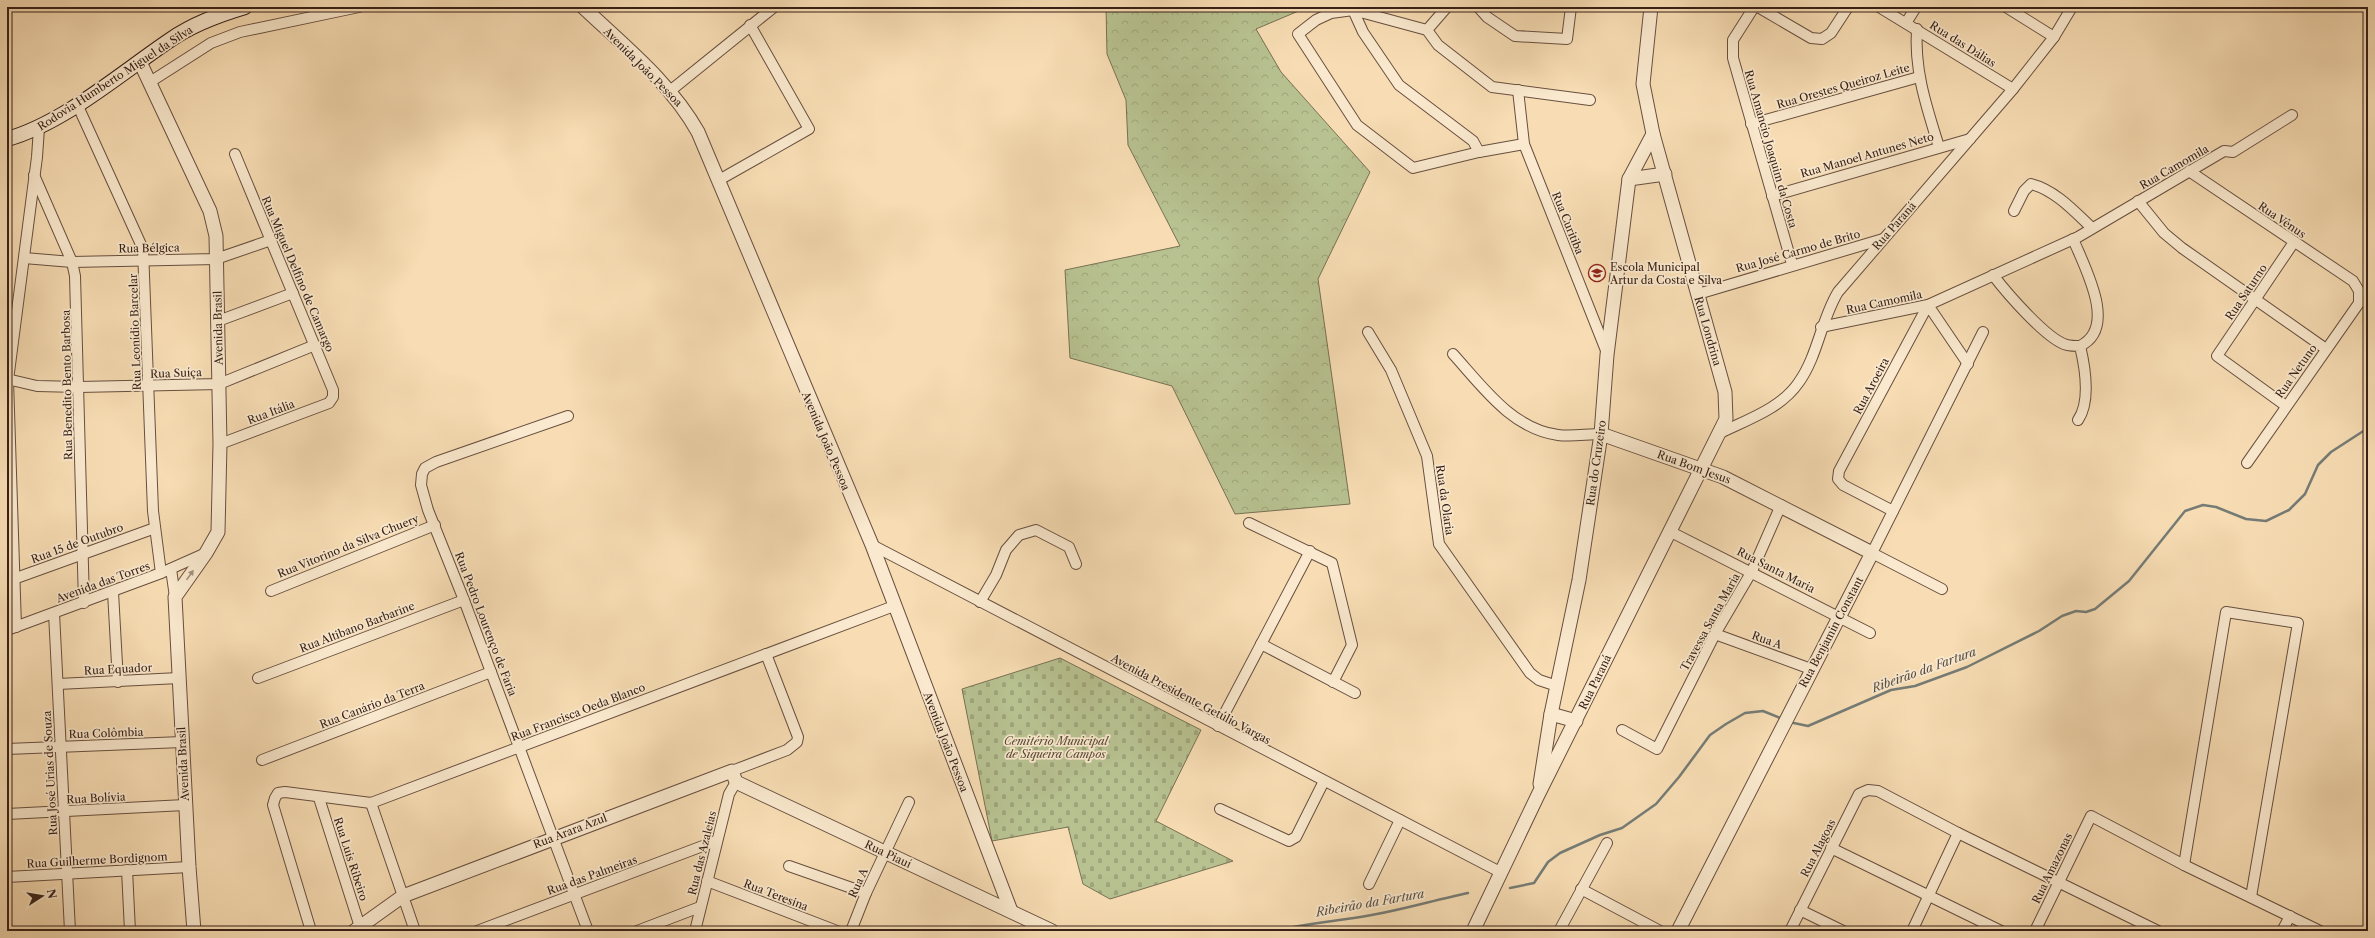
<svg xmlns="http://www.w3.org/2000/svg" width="2375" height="938" font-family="'Libre Caslon Text',serif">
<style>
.forest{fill:url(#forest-crowns);stroke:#787154}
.cemetery{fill:url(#cemetery-stones);stroke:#787154}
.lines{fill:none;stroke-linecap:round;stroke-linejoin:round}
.stream{stroke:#757c76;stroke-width:2.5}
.minor-casing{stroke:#674f3f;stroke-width:12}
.tertiary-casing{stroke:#674f3f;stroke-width:15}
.secondary-casing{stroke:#372018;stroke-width:16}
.minor{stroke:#fae9ce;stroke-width:10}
.tertiary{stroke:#fae9ce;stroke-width:13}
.secondary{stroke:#fae9ce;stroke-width:14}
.oneway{fill:#a28f7c}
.labels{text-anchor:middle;stroke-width:3.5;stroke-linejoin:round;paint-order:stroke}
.street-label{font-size:11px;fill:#372018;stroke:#fae9ce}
.poi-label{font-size:11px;fill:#372018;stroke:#fae9ce;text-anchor:start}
.park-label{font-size:11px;font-style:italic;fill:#574836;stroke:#fae9ce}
.water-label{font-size:12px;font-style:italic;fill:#564e47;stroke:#fae9ce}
</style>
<defs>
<pattern id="forest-crowns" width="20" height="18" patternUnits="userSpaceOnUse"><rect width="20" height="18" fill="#b8c291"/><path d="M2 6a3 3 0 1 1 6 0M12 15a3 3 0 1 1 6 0" fill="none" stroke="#9fa67c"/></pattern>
<pattern id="cemetery-stones" width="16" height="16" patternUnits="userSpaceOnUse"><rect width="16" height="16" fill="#b8c291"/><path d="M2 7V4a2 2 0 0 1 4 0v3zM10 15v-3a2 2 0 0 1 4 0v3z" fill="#9fa67c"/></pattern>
</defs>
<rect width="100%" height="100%" fill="#f8ddb4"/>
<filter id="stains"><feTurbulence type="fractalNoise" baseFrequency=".005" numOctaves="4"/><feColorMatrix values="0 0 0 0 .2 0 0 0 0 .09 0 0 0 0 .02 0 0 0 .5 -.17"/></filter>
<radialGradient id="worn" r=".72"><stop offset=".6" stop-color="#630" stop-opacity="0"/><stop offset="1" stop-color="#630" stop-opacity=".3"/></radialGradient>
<polygon class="forest" points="1106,7 1308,7 1256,29 1281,72 1370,172 1318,279 1350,504 1235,514 1172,386 1070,358 1065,270 1180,246 1128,145 1126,100 1107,54"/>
<polygon class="cemetery" points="1060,658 1201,730 1156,821 1233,861 1110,899 1083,884 1068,827 992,841 962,689"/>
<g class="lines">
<g class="stream">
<polyline points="1789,722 1808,726 1891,690 1915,686 1967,667 2039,631 2062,616 2076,611 2086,612 2095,609 2129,581 2185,511 2203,505 2216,507 2246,519 2266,521 2289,510 2305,494 2318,465 2331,452 2368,428"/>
<polyline points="1510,888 1534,883 1548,862 1560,853 1600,835 1622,828 1656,804 1679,777 1710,735 1726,724 1745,713 1763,711 1783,719"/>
<path d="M1275,931c27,-7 52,-9 79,-13 38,-5 76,-17 114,-25"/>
</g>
<g class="minor-casing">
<g id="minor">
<polyline points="1478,7 1487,17 1515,36 1567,39 1571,7"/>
<polyline points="1754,7 1733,40 1733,58 1792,264"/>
<polyline points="1758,7 1811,38 1822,39 1831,33 1848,7"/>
<polyline points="1879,7 2013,89"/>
<polyline points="2006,7 2054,37"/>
<polyline points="1353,10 1363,32 1399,85 1473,141 1479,152"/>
<polyline points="1906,23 1916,7"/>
<path d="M1917,29c-3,42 10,79 22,118"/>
<polyline points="1427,30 1447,7"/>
<polyline points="150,82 211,43 240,32 359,7"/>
<polyline points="1518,90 1524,144 1607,353"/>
<polyline points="670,91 774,7"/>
<polyline points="77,104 143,249 153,511 161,573"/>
<polyline points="1751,124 1919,77"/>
<polyline points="1524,144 1479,152 1413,168 1357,125 1298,34 1316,20 1331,13 1353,10 1427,30 1438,45 1492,87 1590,100"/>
<polyline points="2189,171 2353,281 2359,291 2359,303 2247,463"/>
<polyline points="34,175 72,262 75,276 84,603"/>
<polyline points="719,180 809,129 750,25"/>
<polyline points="1772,196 1970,139"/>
<polyline points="2138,201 2164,233 2182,248 2326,349"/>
<path d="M2014,211l10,-20 7,-7c24,6 43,27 61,44"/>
<path d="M2073,239c12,29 45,89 7,107"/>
<polyline points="24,258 72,262 216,259 271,240"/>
<path d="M1993,275c13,17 54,65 74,70 4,1 9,1 13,1 5,21 11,55 -2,74"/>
<polyline points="1698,294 1883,239"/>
<polyline points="218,321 293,293"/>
<polyline points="1821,327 1928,305 2078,237 2224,151 2233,152 2292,115"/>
<polyline points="1368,332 1391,370 1427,456 1439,544 1530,673 1539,680 1557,686"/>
<path d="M1453,354c29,32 59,75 105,81 13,2 29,-1 43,-1"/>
<polyline points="7,379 37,386 79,387 219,384 315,345"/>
<polyline points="2286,406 2217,356 2294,242"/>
<polyline points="568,416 436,462 425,468 422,474 421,485 428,510 464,600 588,931"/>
<path d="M1718,434c28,-14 63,-25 81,-52 19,-27 22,-62 39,-90l175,-203 41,-52 18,-30"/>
<polyline points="220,444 329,403 333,397 333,390 235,154"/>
<polyline points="1893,511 1843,485 1838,479 1839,471 1928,305 1968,364"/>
<polyline points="1249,523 1332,563 1352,645 1333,682"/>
<polyline points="1669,531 1870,633"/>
<polyline points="872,545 1500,872"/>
<polyline points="171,569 175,597"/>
<polyline points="8,581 155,528"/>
<polyline points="1942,589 1872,553 1983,332"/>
<polyline points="271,591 435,525"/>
<polyline points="113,592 118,682"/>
<polyline points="980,602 996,575 1006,550 1019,535 1036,530 1069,547 1076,564"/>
<polyline points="54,613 70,931"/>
<polyline points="16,627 8,380 37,157 39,128"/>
<polyline points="7,630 161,573 206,553"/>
<polyline points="1715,634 1811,669"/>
<polyline points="1261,644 1355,693"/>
<polyline points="258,678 464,600"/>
<polyline points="58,684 179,678"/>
<polyline points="1218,726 1310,551"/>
<polyline points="1622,730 1657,749 1715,634 1752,571 1781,505"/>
<polyline points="7,749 182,742"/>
<polyline points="262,760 491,672"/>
<polyline points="732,771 787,750 797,742 798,737 766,654"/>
<polyline points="319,798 360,927"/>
<polyline points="371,803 415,931"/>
<polyline points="1220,809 1289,841 1296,837 1324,781"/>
<polyline points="7,814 185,805"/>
<polyline points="1831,848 2001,931"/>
<polyline points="2184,865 2226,612 2298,623 2251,897"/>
<polyline points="789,866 866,893"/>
<polyline points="127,870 130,931"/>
<polyline points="7,877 189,867"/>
<polyline points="707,881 837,931"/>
<polyline points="1369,884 1400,820"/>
<polyline points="1581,889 1660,931"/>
<polyline points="1800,910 1843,931"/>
<polyline points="311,931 273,805 275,798 278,793 285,792 371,803 894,606"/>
<polyline points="477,931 716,841"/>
<polyline points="637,931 700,907"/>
<polyline points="695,931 729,794 736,782"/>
<polyline points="851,931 866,893 909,802"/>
<polyline points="1559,931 1607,843"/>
<polyline points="1790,931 1859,794 1868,790 1878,791 1958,833 2158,931"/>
<polyline points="1912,931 1958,833"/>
<polyline points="2035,931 2091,816 2184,865 2320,931"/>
<polyline points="2282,931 2290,916"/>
</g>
</g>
<g class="tertiary-casing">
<g id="tertiary">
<path d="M583,7c41,39 87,75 115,125l174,413 139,366"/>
<polyline points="140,62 210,211 216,236 220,444 218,532 206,553 175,597 189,867 194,931"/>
<polyline points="1629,179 1665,174"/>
<polyline points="1601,434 1723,477 1872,553 1678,931"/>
<polyline points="1551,714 1576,721"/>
<polyline points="1540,784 1551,714 1579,580 1601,434 1607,355 1629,179 1653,134"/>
<polyline points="354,931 403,896 732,771 736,782 1052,931"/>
<polyline points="1473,931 1538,795 1726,419 1725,392 1653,134 1643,84 1651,7"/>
</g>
</g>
<g class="secondary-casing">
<path id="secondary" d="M7,139c57,-16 114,-66 163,-99 23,-16 48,-25 75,-33"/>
</g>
<use href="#minor" class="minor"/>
<use href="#tertiary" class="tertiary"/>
<use href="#secondary" class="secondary"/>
</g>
<defs><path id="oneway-solid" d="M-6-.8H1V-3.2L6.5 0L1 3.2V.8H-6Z"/></defs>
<use class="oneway" href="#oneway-solid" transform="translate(190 575) rotate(-55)"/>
<defs>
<g id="school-ring" transform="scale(0.9)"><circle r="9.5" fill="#fae9ce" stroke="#8f2418" stroke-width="1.5"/><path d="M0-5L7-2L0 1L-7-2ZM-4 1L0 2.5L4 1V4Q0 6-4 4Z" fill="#8f2418"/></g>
</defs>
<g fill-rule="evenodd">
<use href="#school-ring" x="1597" y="273"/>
</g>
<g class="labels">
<g class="street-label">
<text transform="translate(1963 44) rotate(32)" y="4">Rua das Dálias</text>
<text transform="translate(643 67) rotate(45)" y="4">Avenida João Pessoa</text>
<text transform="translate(115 78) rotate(-33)" y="4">Rodovia Humberto Miguel da Silva</text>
<text transform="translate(1843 86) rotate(-16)" y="4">Rua Orestes Queiroz Leite</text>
<text transform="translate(1771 149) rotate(74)" y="4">Rua Amancio Joaquim da Costa</text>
<text transform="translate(1867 155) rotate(-16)" y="4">Rua Manoel Antunes Neto</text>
<text transform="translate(2174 167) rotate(-30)" y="4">Rua Camomila</text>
<text transform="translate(2282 220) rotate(34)" y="4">Rua Vênus</text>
<text transform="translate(1568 223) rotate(68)" y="4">Rua Curitiba</text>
<text transform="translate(1894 226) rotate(-49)" y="4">Rua Paraná</text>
<text transform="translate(149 248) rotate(-1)" y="4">Rua Bélgica</text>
<text transform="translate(1798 251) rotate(-16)" y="4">Rua José Carmo de Brito</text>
<text transform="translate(298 274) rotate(67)" y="4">Rua Miguel Delfino de Camargo</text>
<text transform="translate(2246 292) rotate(-56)" y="4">Rua Saturno</text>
<text transform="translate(1884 302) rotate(-12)" y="4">Rua Camomila</text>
<text transform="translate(218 328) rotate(-91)" y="4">Avenida Brasil</text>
<text transform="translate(1708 331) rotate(74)" y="4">Rua Londrina</text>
<text transform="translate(135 332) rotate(-92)" y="4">Rua Leonídio Barcelar</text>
<text transform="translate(2296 371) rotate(-55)" y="4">Rua Netuno</text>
<text transform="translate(176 373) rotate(-2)" y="4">Rua Suíça</text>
<text transform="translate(67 385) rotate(-91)" y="4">Rua Benedito Bento Barbosa</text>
<text transform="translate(1871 386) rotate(-62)" y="4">Rua Aroeira</text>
<text transform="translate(271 412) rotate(-21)" y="4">Rua Itália</text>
<text transform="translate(826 441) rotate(67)" y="4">Avenida João Pessoa</text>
<text transform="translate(1596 463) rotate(-82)" y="4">Rua do Cruzeiro</text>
<text transform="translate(1694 467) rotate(20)" y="4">Rua Bom Jesus</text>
<text transform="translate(1445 500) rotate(82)" y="4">Rua da Olaria</text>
<text transform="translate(77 543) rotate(-20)" y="4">Rua 15 de Outubro</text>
<text transform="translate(348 546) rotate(-22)" y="4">Rua Vitorino da Silva Chuery</text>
<text transform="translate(1776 570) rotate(27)" y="4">Rua Santa Maria</text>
<text transform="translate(103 582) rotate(-20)" y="4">Avenida das Torres</text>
<text transform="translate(1710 622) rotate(-61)" y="4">Travessa Santa Maria</text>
<text transform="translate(486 624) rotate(69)" y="4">Rua Pedro Lourenço de Faria</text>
<text transform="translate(357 627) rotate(-21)" y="4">Rua Altibano Barbarine</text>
<text transform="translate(1831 632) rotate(-62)" y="4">Rua Benjamin Constant</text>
<text transform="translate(1767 640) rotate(20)" y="4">Rua A</text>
<text transform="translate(118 669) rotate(-3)" y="4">Rua Equador</text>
<text transform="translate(1595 682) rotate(-64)" y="4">Rua Paraná</text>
<text transform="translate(1191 699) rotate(28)" y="4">Avenida Presidente Getúlio Vargas</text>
<text transform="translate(372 705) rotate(-21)" y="4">Rua Canário da Terra</text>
<text transform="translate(578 712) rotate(-21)" y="4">Rua Francisca Oeda Blanco</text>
<text transform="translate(106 733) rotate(-2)" y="4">Rua Colômbia</text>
<text transform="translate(946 742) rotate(69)" y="4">Avenida João Pessoa</text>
<text transform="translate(183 764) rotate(-93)" y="4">Avenida Brasil</text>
<text transform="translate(50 773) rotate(-93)" y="4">Rua José Urias de Souza</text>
<text transform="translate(96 798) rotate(-3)" y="4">Rua Bolívia</text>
<text transform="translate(570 831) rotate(-21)" y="4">Rua Arara Azul</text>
<text transform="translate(1818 848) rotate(-63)" y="4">Rua Alagoas</text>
<text transform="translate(702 853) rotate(-76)" y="4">Rua das Azaleias</text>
<text transform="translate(888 854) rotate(25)" y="4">Rua Piauí</text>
<text transform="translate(351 859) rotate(72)" y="4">Rua Luis Ribeiro</text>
<text transform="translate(97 860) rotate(-3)" y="4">Rua Guilherme Bordignom</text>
<text transform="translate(2052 868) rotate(-64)" y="4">Rua Amazonas</text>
<text transform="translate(592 875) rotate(-20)" y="4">Rua das Palmeiras</text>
<text transform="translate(858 883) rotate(-66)" y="4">Rua A</text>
<text transform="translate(776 895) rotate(21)" y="4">Rua Teresina</text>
</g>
<g class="poi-label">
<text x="1610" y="271">Escola Municipal<tspan x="1610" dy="13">Artur da Costa e Silva</tspan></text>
</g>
<g class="park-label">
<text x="1056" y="745">Cemitério Municipal<tspan x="1056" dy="13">de Siqueira Campos</tspan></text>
</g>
<g class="water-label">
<text transform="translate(1924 670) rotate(-20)" y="4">Ribeirão da Fartura</text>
<text transform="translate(1370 903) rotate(-10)" y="4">Ribeirão da Fartura</text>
</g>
</g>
<rect width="2375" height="938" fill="none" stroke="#f8ddb4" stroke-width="24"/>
<rect x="8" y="8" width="2359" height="922" fill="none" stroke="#372018" stroke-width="2"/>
<rect x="12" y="12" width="2351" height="914" fill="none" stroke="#372018"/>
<g transform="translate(42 896) rotate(78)" stroke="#fae9ce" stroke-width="3" paint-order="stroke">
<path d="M0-3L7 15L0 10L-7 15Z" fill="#372018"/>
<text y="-6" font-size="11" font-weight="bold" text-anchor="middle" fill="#372018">N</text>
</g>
<rect width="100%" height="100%" filter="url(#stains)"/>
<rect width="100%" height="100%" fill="url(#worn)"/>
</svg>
